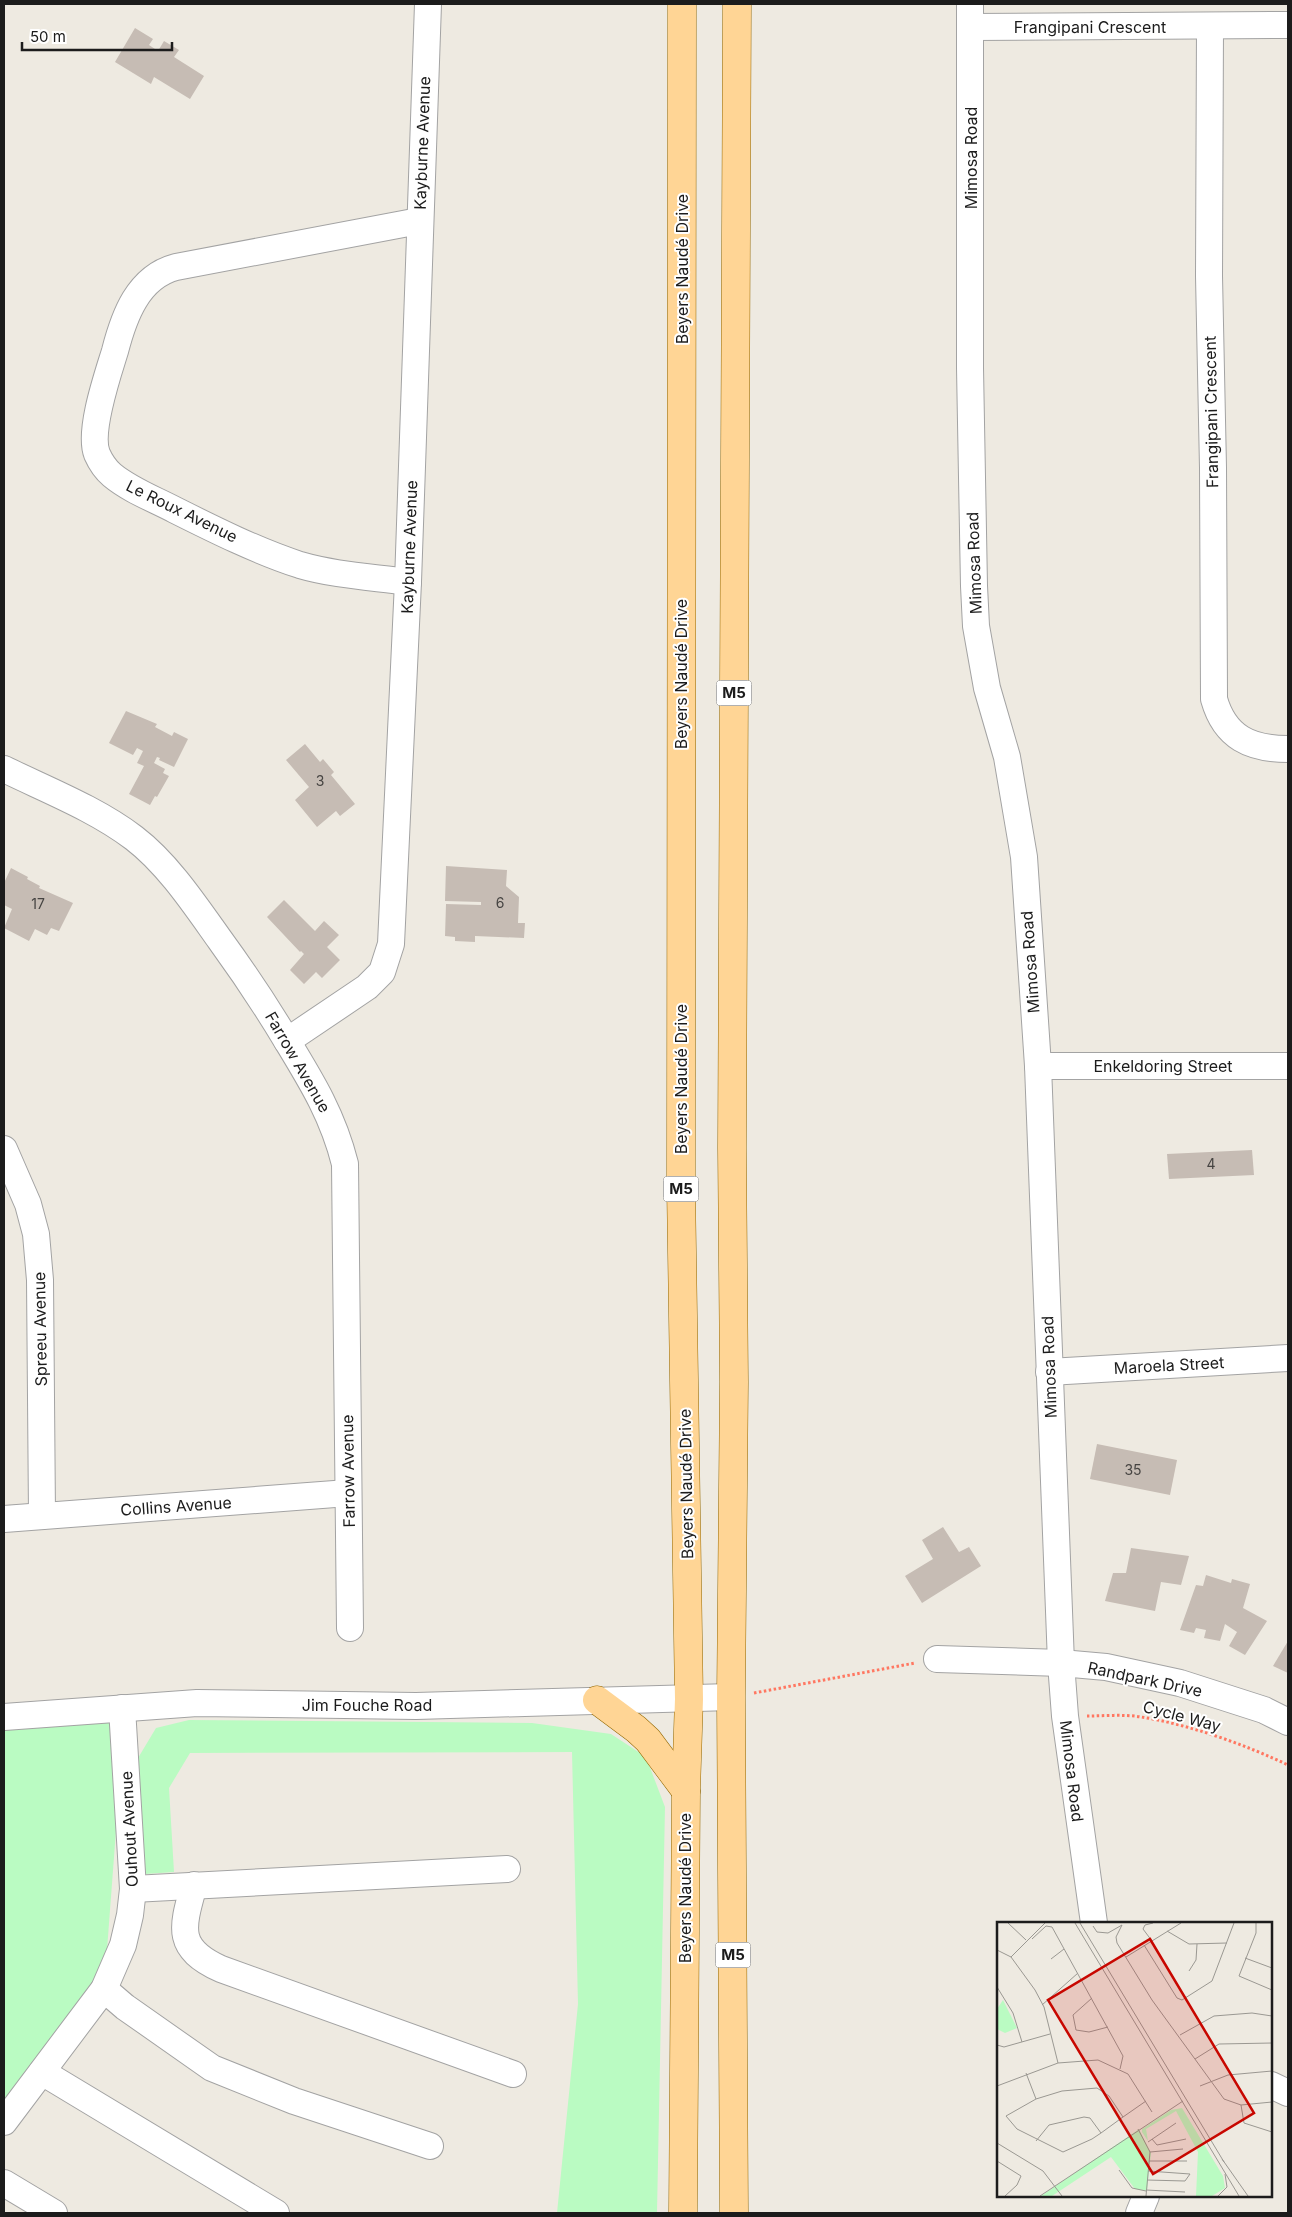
<svg xmlns="http://www.w3.org/2000/svg" width="1292" height="2217" font-family="Inter,sans-serif">
<style>
.park{fill:#bafbc2}
.building{fill:#c6bcb4}
.lines{fill:none;stroke-linecap:round;stroke-linejoin:round}
.minor-casing{stroke:#a3a3a3;stroke-width:28}
.major-casing{stroke:#946800;stroke-width:29}
.path{stroke:#ff7761;stroke-width:3;stroke-dasharray:2.5 2.5;stroke-linecap:butt}
.minor{stroke:#fff;stroke-width:26}
.major{stroke:#ffd595;stroke-width:28}
.labels{text-anchor:middle;stroke-width:4;stroke-linejoin:round;paint-order:stroke}
.number-label{font-size:14px;fill:#464442}
.shield{fill:#fff;stroke:#606060;stroke-width:1}
.shield-label{font-size:15px;font-weight:bold;fill:#1c1c1c}
.street-label{font-size:16px;fill:#1c1c1c;stroke:#fff}
.inset-road{fill:none;stroke:#9a9892;stroke-width:1}
.view{fill:#c80700;fill-opacity:0.15;stroke:#c80700;stroke-width:2.5}
.inset-edge{fill:none;stroke:#1c1c1c;stroke-width:2.5}
</style>
<rect width="100%" height="100%" fill="#eeeae1"/>
<g class="park">
<polygon points="125,1711 103,2003 4,2134 4,1718"/>
<polygon points="189,1720 532,1723 611,1734 646,1757 665,1807 657,2213 557,2213 578,2004 572,1752 190,1753 169,1788 174,1872 145,1874 138,1758 156,1728"/>
</g>
<g class="building">
<polygon points="135,28 153,39 149,45 158,51 164,41 179,50 174,57 204,76 190,99 154,77 151,84 115,62"/>
<polygon points="126,711 157,724 155,727 172,736 174,732 188,739 174,767 159,760 160,758 157,757 154,763 165,769 163,773 169,776 157,797 155,796 150,805 129,794 144,766 137,763 143,751 137,748 133,755 109,743"/>
<polygon points="305,744 320,762 323,759 334,772 331,775 355,804 340,816 336,811 317,827 295,800 309,787 286,760"/>
<polygon points="446,866 507,870 506,886 519,897 518,923 525,923 524,938 475,936 475,942 455,941 455,937 445,936 446,904 481,905 481,902 445,901"/>
<polygon points="11,868 28,877 27,879 40,886 39,888 73,903 59,931 51,928 47,935 35,929 29,941 4,928 12,909 4,905 4,883"/>
<polygon points="284,900 315,931 324,921 339,935 327,947 340,960 322,978 316,972 304,984 290,970 304,954 301,951 300,952 267,917"/>
<polygon points="1252,1150 1254,1175 1169,1179 1167,1154"/>
<polygon points="1097,1444 1177,1460 1170,1495 1090,1479"/>
<polygon points="943,1527 959,1552 969,1547 981,1566 922,1603 905,1576 933,1559 922,1540"/>
<polygon points="1131,1548 1189,1556 1181,1585 1161,1582 1155,1611 1105,1601 1113,1573 1126,1573"/>
<polygon points="1206,1575 1231,1583 1232,1579 1250,1584 1243,1608 1267,1621 1245,1655 1229,1646 1237,1632 1225,1624 1220,1641 1204,1638 1206,1630 1196,1628 1194,1633 1180,1630 1196,1585 1203,1586"/>
<polygon points="1288,1641 1288,1673 1273,1666"/>
</g>
<g class="lines">
<g class="minor-casing">
<g id="minor">
<polyline points="970,4 970,368 974,586 976,626 987,688 1007,757 1024,857 1038,1066 1061,1663 1065,1716 1094,1923"/>
<path d="M1210,26l-1,250 4,192 1,231c11,39 37,50 74,50"/>
<polyline points="971,27 1288,25"/>
<path d="M408,582c-36,-5 -74,-7 -108,-17 -43,-14 -85,-35 -125,-55 -21,-11 -45,-20 -63,-35 -7,-6 -11,-12 -15,-21 -9,-23 11,-80 18,-103 9,-35 23,-74 61,-84l243,-46"/>
<path d="M4,769c43,21 92,40 130,69 34,26 61,67 86,102 24,33 46,66 67,101 25,41 46,75 58,123l5,464"/>
<polyline points="287,1041 367,987 382,972 391,944 408,582 428,4"/>
<polyline points="1038,1066 1288,1066"/>
<polyline points="4,1149 28,1204 36,1234 40,1280 42,1516"/>
<polyline points="1049,1372 1288,1358"/>
<polyline points="4,1519 348,1493"/>
<polyline points="937,1659 1061,1663 1106,1667 1180,1683 1264,1710 1288,1722"/>
<polyline points="4,1717 197,1703 416,1706 731,1697"/>
<path d="M194,1885c-12,43 -19,63 27,84l292,105"/>
<polyline points="133,1889 507,1869"/>
<polyline points="104,1989 125,2007 212,2068 294,2101 430,2146"/>
<polyline points="42,2072 276,2213"/>
<polyline points="1271,2085 1288,2093"/>
<polyline points="4,2122 104,1989 123,1945 130,1915 133,1889 122,1708"/>
<polyline points="4,2183 54,2213"/>
<polyline points="1139,2213 1146,2196"/>
</g>
</g>
<g class="major-casing">
<g id="major">
<polyline points="682,4 681,1188 689,1699 686,1791 683,2213"/>
<polyline points="597,1700 636,1729 648,1740 686,1791"/>
<polyline points="734,2213 731,1697 734,1382 732,1148 737,4"/>
</g>
</g>
<g class="path">
<polyline points="754,1693 915,1663"/>
<path d="M1087,1716c17,0 37,-2 54,1 47,7 105,28 147,48"/>
</g>
<use href="#minor" class="minor"/>
<use href="#major" class="major"/>
</g>
<g class="labels">
<g class="number-label">
<text x="320" y="786">3</text>
<text x="500" y="908">6</text>
<text x="38" y="909">17</text>
<text x="1211" y="1169">4</text>
<text x="1133" y="1475">35</text>
</g>
<g class="shield">
<rect x="716.5" y="680.5" width="35" height="25" rx="4"/>
<rect x="663.5" y="1176.5" width="35" height="25" rx="4"/>
<rect x="715.5" y="1942.5" width="35" height="25" rx="4"/>
</g>
<g class="shield-label">
<text x="734" y="698">M5</text>
<text x="681" y="1194">M5</text>
<text x="733" y="1960">M5</text>
</g>
<g class="street-label">
<text x="1090" y="33">Frangipani Crescent</text>
<text transform="translate(422 143) rotate(-88)" y="6">Kayburne Avenue</text>
<text transform="translate(971 158) rotate(-90)" y="6">Mimosa Road</text>
<text transform="translate(682 269) rotate(-90)" y="6">Beyers Naudé Drive</text>
<text transform="translate(1211 412) rotate(-91)" y="6">Frangipani Crescent</text>
<text transform="translate(182 511) rotate(26)" y="6">Le Roux Avenue</text>
<text transform="translate(409 547) rotate(-88)" y="6">Kayburne Avenue</text>
<text transform="translate(974 563) rotate(-92)" y="6">Mimosa Road</text>
<text transform="translate(681 674) rotate(-90)" y="6">Beyers Naudé Drive</text>
<text transform="translate(1030 962) rotate(-94)" y="6">Mimosa Road</text>
<text transform="translate(298 1062) rotate(60)" y="6">Farrow Avenue</text>
<text x="1163" y="1072">Enkeldoring Street</text>
<text transform="translate(681 1079) rotate(-90)" y="6">Beyers Naudé Drive</text>
<text transform="translate(40 1329) rotate(-91)" y="6">Spreeu Avenue</text>
<text transform="translate(1169 1365) rotate(-3)" y="6">Maroela Street</text>
<text transform="translate(1049 1367) rotate(-92)" y="6">Mimosa Road</text>
<text transform="translate(348 1471) rotate(-91)" y="6">Farrow Avenue</text>
<text transform="translate(686 1484) rotate(-91)" y="6">Beyers Naudé Drive</text>
<text transform="translate(176 1506) rotate(-4)" y="6">Collins Avenue</text>
<text transform="translate(1145 1679) rotate(12)" y="6">Randpark Drive</text>
<text x="367" y="1711">Jim Fouche Road</text>
<text transform="translate(1182 1716) rotate(15)" y="6">Cycle Way</text>
<text transform="translate(1072 1771) rotate(83)" y="6">Mimosa Road</text>
<text transform="translate(129 1829) rotate(-93)" y="6">Ouhout Avenue</text>
<text transform="translate(685 1888) rotate(-90)" y="6">Beyers Naudé Drive</text>
</g>
</g>
<g transform="translate(997 1922)">
<rect width="275" height="275" fill="#eeeae1"/>
<path d="M6,78l14,28 -12,5 -8,-4v-20zM185,186l41,68 2,12 -13,8h-16l2,-44 -22,-41 -30,18 2,12 -6,-9v-3l29,-19zM142,207l12,24 -4,38 -12,-2 -24,-32 -59,39h-11z" fill="#bafbc2"/>
<path class="inset-road" d="M11,1l18,17M78,1l164,273M83,1l144,239M259,1v10l-17,43 33,14M96,4l4,6 11,1 14,-8 -6,12 1,6 35,57 72,99 17,6 31,-3M170,9l22,13 38,-1M35,17l14,-13 6,1 71,129 -3,13M155,19l-9,-12 2,-4 8,-2M147,23l33,53 5,2 30,-19 22,-58M0,28l14,7 24,33 9,17 14,56M14,35l34,-34M129,35l55,-34M248,36l27,10M54,37l13,-10M192,49l7,-11 1,-16M0,65l16,26 9,29M95,76l-19,17 3,15 13,2 19,-5M45,83l36,-32M183,113l34,-19 38,-3 20,3M0,123l7,2 46,-13M198,137l24,-15 53,-1M29,151l10,26M0,164l61,-23 40,-3 30,14 24,38M203,164l28,-11 44,-4M244,183l3,18 28,9M126,195l-14,-21 -12,-8 -35,3 -26,8 -30,17 11,13 46,23 29,-13 9,-6 22,-16 23,-16M141,207l12,23 -4,44M155,217l5,6 29,-6M39,219l13,-16 35,-8 6,1 11,15M151,220l28,-19M0,221l46,28 19,25M153,230l33,-3M225,237l26,37M0,239l24,15 -4,9 -12,11M152,239h38M122,248l13,18 14,3M150,258l38,1 5,-7 -42,-3M149,268l39,2M43,274l143,-95M221,274l9,-9 -2,-13"/>
<path class="view" d="M153,17l104,174 -101,61 -105,-174z"/>
<rect width="275" height="275" class="inset-edge"/>
</g>
<rect width="1292" height="2217" fill="none" stroke="#1c1c1c" stroke-width="10"/>
<path d="M22 42v8h150v-8" fill="none" stroke="#1c1c1c" stroke-width="2.5"/>
<text x="30" y="42" font-size="15" fill="#1c1c1c" stroke="#ffffff" stroke-width="4" paint-order="stroke">50 m</text>
</svg>
